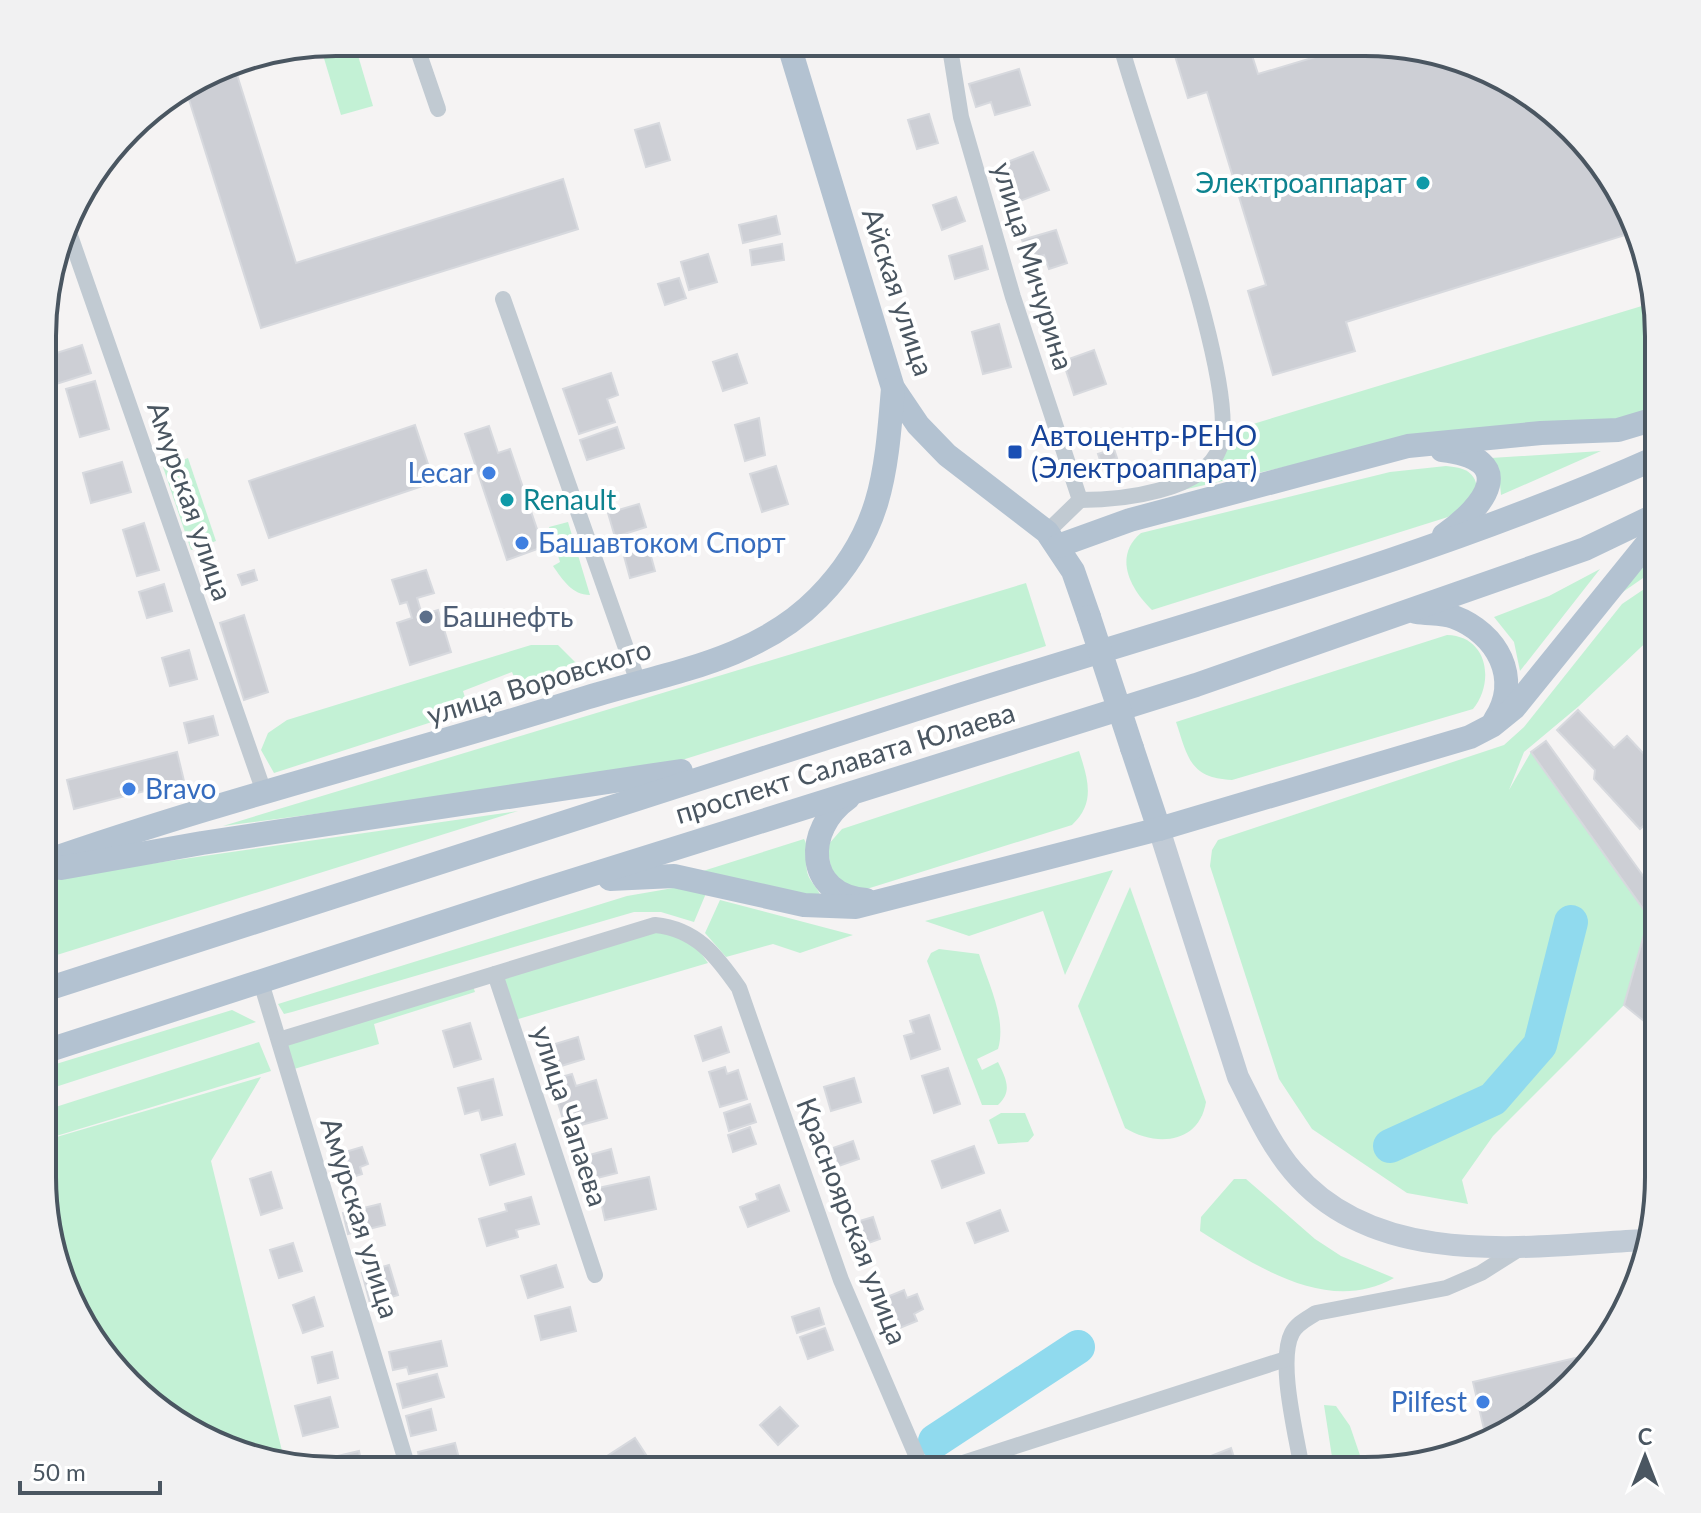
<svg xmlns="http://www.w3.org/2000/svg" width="1701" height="1513" font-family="Lato,sans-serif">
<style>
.green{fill:#c3f1d5}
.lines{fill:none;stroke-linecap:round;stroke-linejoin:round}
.river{stroke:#90daee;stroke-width:34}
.building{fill:#cdcfd5;stroke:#d7d9de;stroke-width:2}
.minor{stroke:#c1cad2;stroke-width:16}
.secondary{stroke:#c1cbd6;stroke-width:22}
.primary{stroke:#b3c2d1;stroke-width:24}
.primary-bridge{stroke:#b3c2d1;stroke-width:24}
.culture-dot{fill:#0f9aa8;stroke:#fff;stroke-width:3}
.transit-dot{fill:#1a4fb4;stroke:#fff;stroke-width:3}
.shop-dot{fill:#3f7fe0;stroke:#fff;stroke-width:3}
.service-dot{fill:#5c6f8a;stroke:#fff;stroke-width:3}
.labels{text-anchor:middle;stroke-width:8;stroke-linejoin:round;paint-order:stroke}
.culture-label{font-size:28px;fill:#0d838f;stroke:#fff;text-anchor:end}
.street-label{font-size:28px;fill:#4a5661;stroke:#fff}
.transit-label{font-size:28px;fill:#164399;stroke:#fff;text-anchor:start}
.shop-label{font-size:28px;fill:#366cbe;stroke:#fff;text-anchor:end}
.service-label{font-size:28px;fill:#4e5e75;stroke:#fff;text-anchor:start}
.rim{fill:none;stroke:#4a5661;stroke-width:4}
</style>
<rect width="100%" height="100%" fill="#f5f3f3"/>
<g class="green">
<polygon points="336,42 354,42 373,106 341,115 320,45"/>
<polygon points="1655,302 1658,317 1658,411 1618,423 1403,440 1174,492 1226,448 1230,431"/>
<polygon points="1601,451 1501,495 1499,474 1491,458"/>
<polygon points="188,458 216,541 191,550 163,467"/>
<path d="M1446,466c22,2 31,7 32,30l-30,21 -296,93c-22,-21 -39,-54 -11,-77l249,-61z"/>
<path d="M568,522l22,73c-18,0 -27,-15 -37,-29l7,-4 -11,-35z"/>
<polygon points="1659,550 1659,567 1617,596"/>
<polygon points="1600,569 1520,671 1514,642 1494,617 1549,596"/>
<polygon points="1659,579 1659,630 1579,706 1524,752 1509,790 1531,752 1649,917 1624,1005 1493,1136 1462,1180 1468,1204 1407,1193 1312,1129 1279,1079 1210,866 1212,850 1218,840 1504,745 1524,727 1622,604"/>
<polygon points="1026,583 1046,646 650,770 223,826"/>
<path d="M1447,635c41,1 48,47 26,74l-241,71c-42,-2 -44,-22 -56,-58z"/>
<polygon points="531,645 558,645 576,663 577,675 521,694 512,672 463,691 469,710 274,773 261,750 268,733 287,720"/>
<path d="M1079,751c9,28 17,52 -7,74l-215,67 -24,-13 -6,-33 15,-17z"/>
<polygon points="518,811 44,959 44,879"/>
<path d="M804,839c6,10 1,21 3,32 2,12 14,18 14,29l-118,-29z"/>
<polygon points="1113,870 1065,975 1043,911 969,936 925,921"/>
<polygon points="679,887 707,891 694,922 661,912 634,912 292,1012 284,1014 278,1004 627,896"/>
<path d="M1130,887l76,215c-7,42 -50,45 -81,26l-47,-122z"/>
<polygon points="720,900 853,935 800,953 773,944 726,957 705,933"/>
<polygon points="656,930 693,942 708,963 515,1020 502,979"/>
<path d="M939,949l40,5c9,29 28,65 19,95l-21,10 5,11 16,-8c8,17 15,29 0,43h-16l-55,-144 4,-8z"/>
<polygon points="473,986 475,992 374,1024 379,1044 294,1069 285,1041"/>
<polygon points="232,1010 256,1022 43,1091 43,1068"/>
<polygon points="259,1042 271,1071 43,1140 43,1111"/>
<polygon points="261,1077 211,1161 284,1459 206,1441 115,1371 64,1289 43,1196 43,1141"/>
<polygon points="1001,1113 1025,1113 1034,1135 1028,1142 998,1144 989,1120"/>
<path d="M1234,1179h12l69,60 26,17 53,22c-66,37 -138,-12 -194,-47l1,-14z"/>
<polygon points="1324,1405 1336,1406 1350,1426 1365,1470 1334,1470"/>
</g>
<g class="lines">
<g class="river">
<polyline points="1390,1146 1493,1099 1540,1045 1571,922"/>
<polyline points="935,1441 1078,1347"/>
</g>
</g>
<g class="building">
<polygon points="1171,43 1248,43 1258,74 1362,43 1384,43 1495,72 1586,142 1638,231 1346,322 1355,351 1273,375 1248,291 1266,285 1207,92 1188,98"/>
<polygon points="233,62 296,263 563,179 578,229 261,328 186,90"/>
<polygon points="1019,69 1030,105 995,115 991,102 976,107 969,84"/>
<polygon points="929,114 938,143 917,149 908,120"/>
<polygon points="659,123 670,160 646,167 635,130"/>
<polygon points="1033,152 1049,190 1012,204 997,166"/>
<polygon points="956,197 965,221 942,230 933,205"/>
<polygon points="776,216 780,234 743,243 739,225"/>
<polygon points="1056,230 1067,263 1049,269 1044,255 1029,260 1022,240"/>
<polygon points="782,244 784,260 752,265 750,250"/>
<polygon points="982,246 988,269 955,279 949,256"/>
<polygon points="708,254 717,282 689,290 681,262"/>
<polygon points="52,267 59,288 48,291 48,279"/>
<polygon points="679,278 686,298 665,305 658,284"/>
<polygon points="999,324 1011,367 983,374 972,332"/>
<polygon points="82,345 91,373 53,385 47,356"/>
<polygon points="1094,350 1106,384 1074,395 1063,361"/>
<polygon points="737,354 747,383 723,391 713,362"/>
<polygon points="611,373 618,395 607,399 615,422 579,434 563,389"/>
<polygon points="95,381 109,429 80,437 66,389"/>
<polygon points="759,418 765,455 745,461 735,425"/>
<polygon points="415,425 434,482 269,538 249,481"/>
<polygon points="489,426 498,453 510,449 543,547 507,560 465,434"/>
<polygon points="617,427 624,448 587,460 580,440"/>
<polygon points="1109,429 1114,444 1098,449 1092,434"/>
<polygon points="1114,449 1117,458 1101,463 1098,454"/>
<polygon points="122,462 131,492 91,503 83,473"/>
<polygon points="776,466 788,504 762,512 750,474"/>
<polygon points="639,504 646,527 615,537 608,513"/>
<polygon points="144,523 159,570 137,576 123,530"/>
<polygon points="649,549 655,571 630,578 624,556"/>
<polygon points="254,570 257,580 242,585 238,575"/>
<polygon points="426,570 434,593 417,598 422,615 438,610 451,652 410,665 397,623 412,618 407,602 400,604 392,580"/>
<polygon points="164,584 172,611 147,618 139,592"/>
<polygon points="244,615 268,692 244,700 220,623"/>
<polygon points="189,650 197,679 170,686 162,658"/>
<polygon points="1578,710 1614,748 1627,736 1658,769 1646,780 1659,794 1659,812 1640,829 1594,779 1595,770 1557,730"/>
<polygon points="213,716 218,735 189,743 184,723"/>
<polygon points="1546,741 1659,898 1659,952 1644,996 1659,1008 1659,1033 1624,1005 1649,917 1531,752"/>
<polygon points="177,752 184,781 74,809 67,780"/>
<polygon points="929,1015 940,1049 911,1059 904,1036 914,1033 910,1021"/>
<polygon points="470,1023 481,1059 454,1067 443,1031"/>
<polygon points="721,1027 729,1052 703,1061 695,1036"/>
<polygon points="578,1037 584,1059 545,1071 539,1049"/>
<polygon points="725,1067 727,1074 738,1070 747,1099 720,1107 709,1072"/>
<polygon points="948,1068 960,1104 934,1113 922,1076"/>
<polygon points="572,1074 576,1086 596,1080 607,1118 566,1129 551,1080"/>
<polygon points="854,1078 861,1102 831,1111 824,1087"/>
<polygon points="493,1079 502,1115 482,1120 479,1110 465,1114 458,1088"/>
<polygon points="750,1104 756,1122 729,1131 724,1113"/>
<polygon points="750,1127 756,1144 733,1152 728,1135"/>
<polygon points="853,1141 859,1159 833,1168 827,1150"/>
<polygon points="515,1144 524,1174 490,1185 481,1155"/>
<polygon points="974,1146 984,1173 942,1188 932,1161"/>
<polygon points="362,1147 368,1164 360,1167 362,1174 339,1181 332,1156"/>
<polygon points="611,1149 617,1173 585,1181 579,1158"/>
<polygon points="271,1172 282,1208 261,1215 250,1179"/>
<polygon points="649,1177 656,1209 605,1220 598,1188"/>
<polygon points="779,1185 789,1211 748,1227 740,1207 758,1200 756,1194"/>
<polygon points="531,1197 539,1224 516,1230 518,1237 487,1246 479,1219 507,1211 505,1204"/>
<polygon points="380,1204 385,1225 348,1234 343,1213"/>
<polygon points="1000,1210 1008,1231 975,1243 967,1223"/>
<polygon points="873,1217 880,1239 860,1246 853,1223"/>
<polygon points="293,1243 302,1271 279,1278 270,1250"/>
<polygon points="389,1265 398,1295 370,1303 362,1273"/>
<polygon points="556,1265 563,1287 528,1298 521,1276"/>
<polygon points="904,1290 907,1298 917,1294 923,1309 914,1314 917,1321 890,1332 877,1301"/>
<polygon points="314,1297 323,1326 303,1333 293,1305"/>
<polygon points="570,1307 576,1331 541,1340 535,1316"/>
<polygon points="819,1308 824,1324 797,1333 792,1317"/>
<polygon points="825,1328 833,1350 808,1359 800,1337"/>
<polygon points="441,1341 447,1366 409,1374 407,1367 393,1370 389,1352"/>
<polygon points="332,1352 338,1378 318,1383 312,1357"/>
<polygon points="1592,1354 1559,1398 1487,1442 1473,1382"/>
<polygon points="437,1374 444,1397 403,1408 397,1384"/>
<polygon points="330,1397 338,1427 303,1436 295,1406"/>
<polygon points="780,1407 798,1426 778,1445 760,1425"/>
<polygon points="431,1409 436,1430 411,1436 406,1416"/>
<polygon points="635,1438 652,1464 642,1471 584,1471"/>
<polygon points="455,1443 461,1466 422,1471 418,1452"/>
<polygon points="1231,1448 1238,1470 1173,1471"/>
<polygon points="359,1451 363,1471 332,1470 329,1458"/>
</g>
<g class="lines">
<g class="minor">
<polyline points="415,42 438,109"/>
<polyline points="949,42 961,117 1013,297 1080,500"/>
<polyline points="67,227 264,792"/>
<polyline points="503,299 638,682"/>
<path d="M1080,500c40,0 124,-8 140,-53 21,-63 -80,-326 -100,-405"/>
<polyline points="1047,532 1080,500"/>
<polyline points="495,974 595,1275"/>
<polyline points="260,979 409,1471"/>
<path d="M279,1040l376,-115c41,4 61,30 84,63l102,292 82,191"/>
<path d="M1302,1470c-5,-33 -25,-108 -10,-137 5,-10 15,-14 24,-20l130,-25 35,-15 41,-26"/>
<polyline points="938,1471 1286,1359"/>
</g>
<path class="secondary" d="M1159,829l79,248c16,31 32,67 55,94 84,100 236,75 351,69"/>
<g class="primary">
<polyline points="788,42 893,388 918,425 947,455 1047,532 1073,571 1089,617"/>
<path d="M1442,450c78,9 44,56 2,85"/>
<polyline points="1058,546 1130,520 1408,446 1541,433 1618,430 1658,418"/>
<path d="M1416,612c13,2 27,1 38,5 43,16 68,61 41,103"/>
<polyline points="1132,748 1159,829"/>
<path d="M848,798c-44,31 -44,97 18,102"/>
<path d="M44,862c177,-62 359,-107 538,-163 82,-26 173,-37 236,-101 64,-65 68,-124 75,-210"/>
<polyline points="61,868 202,843 681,771"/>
<polyline points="610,879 674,876 804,905 856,907 1159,829 1470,737 1493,725 1514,708 1658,530"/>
<path d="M44,990c307,-96 612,-199 919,-296 234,-74 471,-137 695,-237"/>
<polyline points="43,1052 536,892 1196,685 1585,549 1658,514"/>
</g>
<polyline class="primary-bridge" points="1089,617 1132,748"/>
</g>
<g class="culture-dot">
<circle cx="1423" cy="183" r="8"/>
<circle cx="507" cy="500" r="8"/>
</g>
<rect class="transit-dot" x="1007" y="444" width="16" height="16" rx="4"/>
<g class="shop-dot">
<circle cx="489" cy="473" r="8"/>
<circle cx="522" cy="543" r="8"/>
<circle cx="129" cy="789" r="8"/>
<circle cx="1483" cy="1402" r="8"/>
</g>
<circle class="service-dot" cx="426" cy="617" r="8"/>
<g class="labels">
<g class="culture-label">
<text x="1407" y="193">Электроаппарат</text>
<text x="523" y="510" text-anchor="start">Renault</text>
</g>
<g class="street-label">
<text transform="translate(1033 266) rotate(73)" y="10">улица Мичурина</text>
<text transform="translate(898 292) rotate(72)" y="10">Айская улица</text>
<text transform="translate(190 501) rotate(71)" y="10">Амурская улица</text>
<text transform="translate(539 682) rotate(-17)" y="10">улица Воровского</text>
<text transform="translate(845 763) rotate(-17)" y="10">проспект Салавата Юлаева</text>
<text transform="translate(570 1116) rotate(72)" y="10">улица Чапаева</text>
<text transform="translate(360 1218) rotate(73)" y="10">Амурская улица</text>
<text transform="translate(852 1221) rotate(69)" y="10">Красноярская улица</text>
</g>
<g class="transit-label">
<text x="1031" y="446">Автоцентр-РЕНО<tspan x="1031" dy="32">(Электроаппарат)</tspan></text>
</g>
<g class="shop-label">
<text x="473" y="483">Lecar</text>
<text x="538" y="553" text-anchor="start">Башавтоком Спорт</text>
<text x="145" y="799" text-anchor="start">Bravo</text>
<text x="1467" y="1412">Pilfest</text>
</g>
<g class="service-label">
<text x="442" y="627">Башнефть</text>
</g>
</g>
<path d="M0 0H1701V1513H0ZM336 56H1365A280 280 0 0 1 1645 336V1177A280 280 0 0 1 1365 1457H336A280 280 0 0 1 56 1177V336A280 280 0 0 1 336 56Z" fill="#f1f1f2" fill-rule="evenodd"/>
<path class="rim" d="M336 56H1365A280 280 0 0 1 1645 336V1177A280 280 0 0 1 1365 1457H336A280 280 0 0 1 56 1177V336A280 280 0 0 1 336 56Z"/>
<g transform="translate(1645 1457)" stroke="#ffffff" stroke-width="6" paint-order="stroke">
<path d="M0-6L14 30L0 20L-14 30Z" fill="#4a5661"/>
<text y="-12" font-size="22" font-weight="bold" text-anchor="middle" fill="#4a5661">С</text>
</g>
<path d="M20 1481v12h140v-12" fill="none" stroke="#4a5661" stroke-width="4"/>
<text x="32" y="1481" font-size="24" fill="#4a5661" stroke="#ffffff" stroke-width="6" paint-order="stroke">50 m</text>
</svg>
